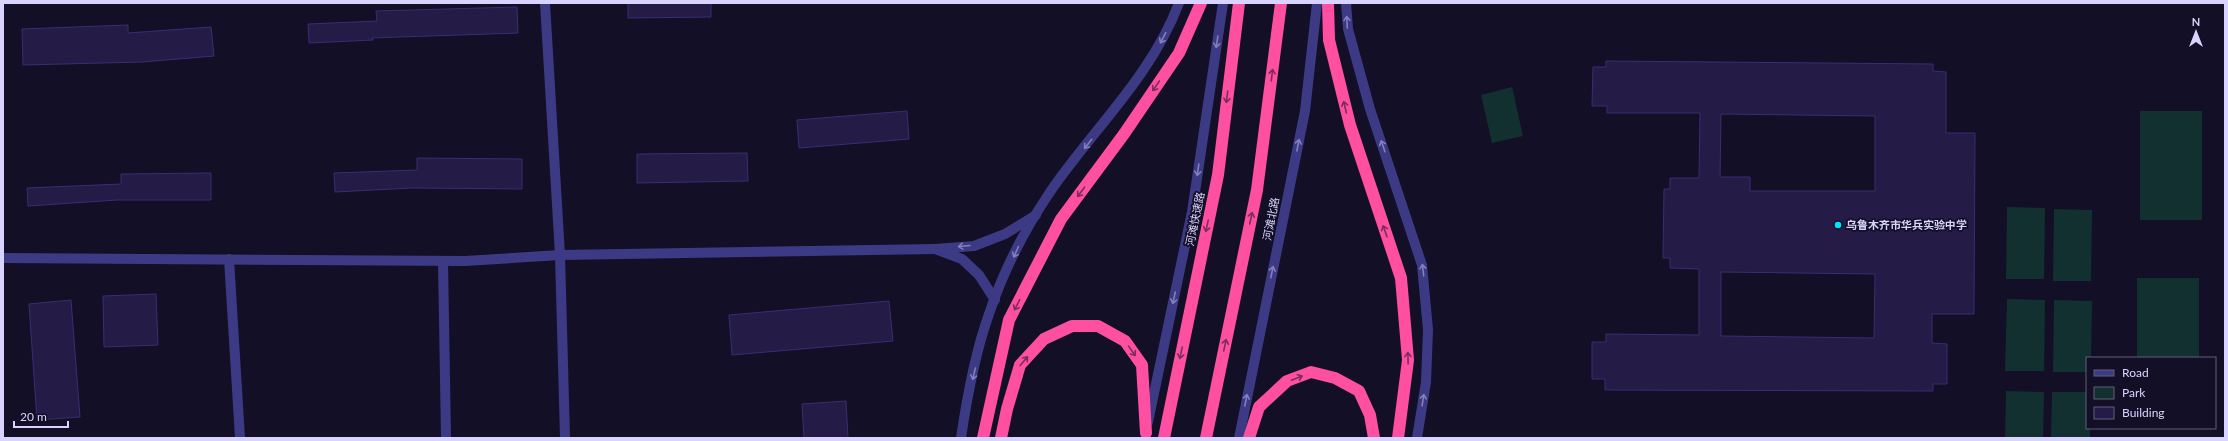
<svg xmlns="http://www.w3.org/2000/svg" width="2228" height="441" font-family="Lato,'Noto Sans SC',sans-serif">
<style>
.green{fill:#12302f}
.building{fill:#241b47;stroke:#3b2d73;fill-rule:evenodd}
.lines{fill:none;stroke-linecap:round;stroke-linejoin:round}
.minor{stroke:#3d3a85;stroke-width:10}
.highway{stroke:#ff4fa3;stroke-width:12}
.oneway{stroke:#837fbc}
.oneway2{stroke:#7d2c5e}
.poi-dot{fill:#00e5ff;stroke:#130f26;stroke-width:1.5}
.labels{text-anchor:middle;stroke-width:3.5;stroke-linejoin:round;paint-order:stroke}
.street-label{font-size:11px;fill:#d9d4ff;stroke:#130f26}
.poi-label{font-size:11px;font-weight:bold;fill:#d9d4ff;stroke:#130f26;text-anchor:start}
</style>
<rect width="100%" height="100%" fill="#130f26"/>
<g class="green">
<polygon points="1512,87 1523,136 1492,143 1481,95"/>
<rect x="2140" y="111" width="62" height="109"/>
<polygon points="2007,207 2045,208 2044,279 2006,279"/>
<polygon points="2054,209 2092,210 2091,281 2053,281"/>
<rect x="2137" y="278" width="62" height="80"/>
<polygon points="2007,299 2045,300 2044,371 2005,371"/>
<polygon points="2054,300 2092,301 2091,358 2087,358 2087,372 2053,372"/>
<polygon points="2006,391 2044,392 2043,438 2005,438"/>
<polygon points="2052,392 2087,392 2087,428 2090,428 2090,438 2051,438"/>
</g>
<g class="building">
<polygon points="628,3 711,3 711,17 628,18"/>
<polygon points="517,7 518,33 372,38 373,40 309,43 308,24 377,21 376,11"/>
<polygon points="128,25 128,33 211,27 214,56 142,62 23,65 22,29"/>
<path d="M1606,61l327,3v7l13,1v61h29l-1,181h-42v29l15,1v40h-14v7l-328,-1v-11h-13v-37h14v-8l93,1v-66l-29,-1v-10h-7l1,-69h6v-11h29l1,-65h-93v-7h-15l1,-39h13zM1721,114l154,2v75h-125v-14h-30zM1721,272l154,2 -1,64 -153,-2z"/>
<polygon points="907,111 909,139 799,148 797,120"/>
<polygon points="747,153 748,181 637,183 637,154"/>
<polygon points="417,158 522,159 522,189 412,188 335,192 334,173 417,170"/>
<polygon points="211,173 211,200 117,200 28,206 27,188 121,184 121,174"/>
<polygon points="156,294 158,345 104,347 103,296"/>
<polygon points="71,300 80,417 37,420 29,304"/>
<polygon points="889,301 893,341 732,355 729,315"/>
<polygon points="846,401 848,438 804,438 802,404"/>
</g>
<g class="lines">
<g class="minor">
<polyline points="545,3 560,255 565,438"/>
<polyline points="1346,3 1348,29 1370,109 1422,265 1428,330 1426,382 1417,438"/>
<polyline points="3,258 465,261 560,255 935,249"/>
<polyline points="229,259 240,438"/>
<polyline points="443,261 446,438"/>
<polyline points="995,300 979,275 962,259 935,249 974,246 1005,234 1036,215"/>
<polyline points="1148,422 1192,212 1223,3"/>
<path d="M961,438c6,-41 14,-85 28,-124 14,-42 36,-85 61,-122 44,-64 101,-115 129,-189"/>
<polyline points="1239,438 1305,111 1317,3"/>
</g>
<g class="highway">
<polyline points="1328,3 1329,40 1350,125 1401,278 1408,360 1398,438"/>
<polyline points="983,438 1009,320 1061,219 1124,134 1179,53 1201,3"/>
<polyline points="1001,438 1007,409 1020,365 1044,339 1072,326 1098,326 1125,341 1142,365 1146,433"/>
<polyline points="1164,438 1218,175 1239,3"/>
<polyline points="1206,438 1257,190 1281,3"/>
<polyline points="1249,438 1259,407 1287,381 1311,372 1335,378 1359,391 1370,415 1374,438"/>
</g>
</g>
<defs><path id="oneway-shaft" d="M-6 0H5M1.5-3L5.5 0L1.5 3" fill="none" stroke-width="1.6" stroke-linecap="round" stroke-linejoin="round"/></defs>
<g class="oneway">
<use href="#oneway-shaft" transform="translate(1347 22) rotate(-93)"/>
<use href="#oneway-shaft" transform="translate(1163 38) rotate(117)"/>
<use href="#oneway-shaft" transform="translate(1217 42) rotate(98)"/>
<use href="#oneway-shaft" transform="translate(1088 144) rotate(128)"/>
<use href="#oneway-shaft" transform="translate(1298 145) rotate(-79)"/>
<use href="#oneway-shaft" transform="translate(1383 146) rotate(-109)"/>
<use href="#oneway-shaft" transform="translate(1198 170) rotate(98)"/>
<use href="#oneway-shaft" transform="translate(964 246) rotate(175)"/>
<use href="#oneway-shaft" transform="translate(1016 252) rotate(114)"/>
<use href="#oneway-shaft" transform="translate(1423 270) rotate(-97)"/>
<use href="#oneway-shaft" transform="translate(1272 272) rotate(-79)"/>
<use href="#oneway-shaft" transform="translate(1174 298) rotate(102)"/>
<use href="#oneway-shaft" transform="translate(974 374) rotate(103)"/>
<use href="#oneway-shaft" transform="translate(1246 400) rotate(-79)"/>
<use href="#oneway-shaft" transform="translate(1423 400) rotate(-81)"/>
</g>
<g class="oneway2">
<use href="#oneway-shaft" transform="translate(1272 75) rotate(-83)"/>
<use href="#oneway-shaft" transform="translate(1156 86) rotate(124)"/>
<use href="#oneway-shaft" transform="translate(1227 97) rotate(97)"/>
<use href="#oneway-shaft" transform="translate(1345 107) rotate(-103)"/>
<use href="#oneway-shaft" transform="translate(1081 192) rotate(127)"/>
<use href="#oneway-shaft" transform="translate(1251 218) rotate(-78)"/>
<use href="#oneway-shaft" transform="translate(1207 226) rotate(102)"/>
<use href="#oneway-shaft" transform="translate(1385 231) rotate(-109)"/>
<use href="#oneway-shaft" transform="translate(1017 305) rotate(117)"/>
<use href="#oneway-shaft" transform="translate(1225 345) rotate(-78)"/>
<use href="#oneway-shaft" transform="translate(1132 351) rotate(55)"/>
<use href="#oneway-shaft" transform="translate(1181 353) rotate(102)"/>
<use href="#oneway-shaft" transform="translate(1408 358) rotate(-91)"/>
<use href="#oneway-shaft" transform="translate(1024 361) rotate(-50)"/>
<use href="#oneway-shaft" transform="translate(1297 378) rotate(-21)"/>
</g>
<circle class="poi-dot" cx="1838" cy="225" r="4"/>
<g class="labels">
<g class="street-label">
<text transform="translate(1195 219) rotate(-78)" y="4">河滩快速路</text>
<text transform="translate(1271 219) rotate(-79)" y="4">河滩北路</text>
</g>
<g class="poi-label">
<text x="1846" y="229">乌鲁木齐市华兵实验中学</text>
</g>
</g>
<rect width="2228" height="441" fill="none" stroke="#d9d4ff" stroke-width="8"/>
<rect x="2086" y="357" width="130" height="72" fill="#130f26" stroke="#625e7d"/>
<rect x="2094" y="370" width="20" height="6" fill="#3d3a85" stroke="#625e7d"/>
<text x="2122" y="377" font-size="12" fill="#d9d4ff">Road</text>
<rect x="2094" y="387" width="20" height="12" fill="#12302f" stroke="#625e7d"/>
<text x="2122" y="397" font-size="12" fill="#d9d4ff">Park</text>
<rect x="2094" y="407" width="20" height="12" fill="#241b47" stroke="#625e7d"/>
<text x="2122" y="417" font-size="12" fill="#d9d4ff">Building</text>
<g transform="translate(2196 32)" stroke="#130f26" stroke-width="3" paint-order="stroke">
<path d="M0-3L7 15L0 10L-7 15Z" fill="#d9d4ff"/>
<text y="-6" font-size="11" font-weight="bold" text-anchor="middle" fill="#d9d4ff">N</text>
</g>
<path d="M14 421v6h54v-6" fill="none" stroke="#d9d4ff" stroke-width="2"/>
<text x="20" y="421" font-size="12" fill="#d9d4ff" stroke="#130f26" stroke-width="3" paint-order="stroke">20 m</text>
</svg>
